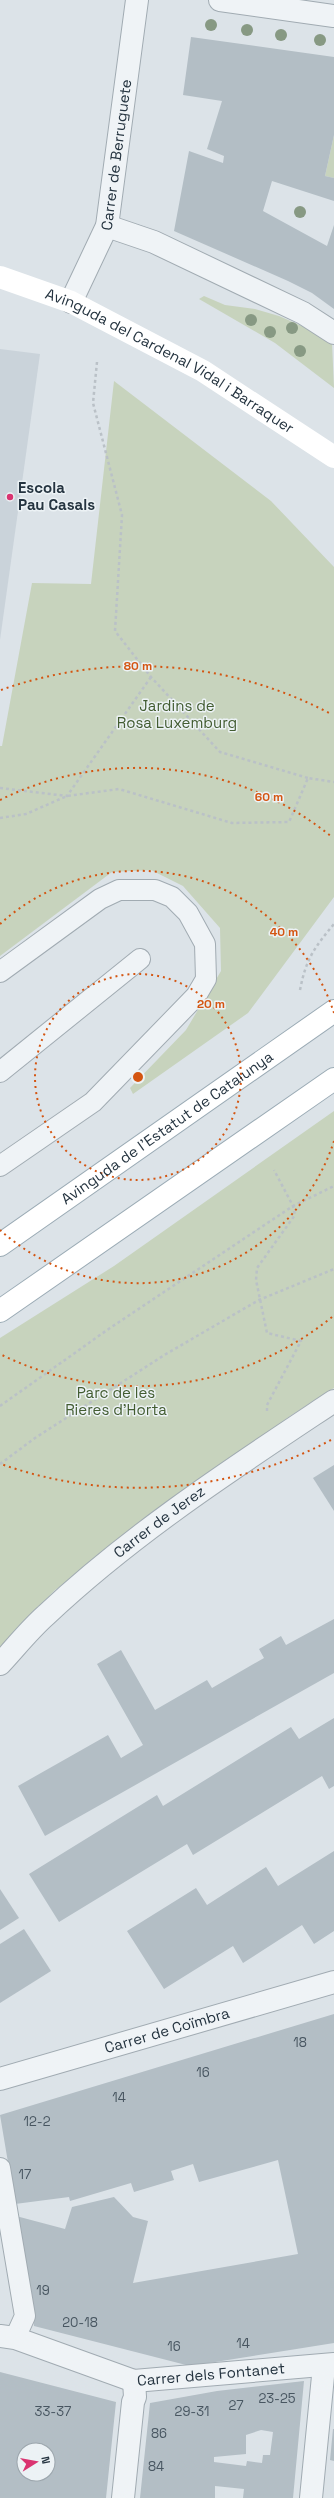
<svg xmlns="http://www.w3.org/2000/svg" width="334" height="2498" font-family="'Space Grotesk',sans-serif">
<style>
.built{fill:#cad3da}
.green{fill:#c7d3bd}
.building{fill:#b3bec5;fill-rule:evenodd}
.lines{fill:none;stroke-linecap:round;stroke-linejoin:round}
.lane-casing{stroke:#a1abb2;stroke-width:22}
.street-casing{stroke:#a1abb2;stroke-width:24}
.primary-casing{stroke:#9babb5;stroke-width:24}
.path{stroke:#bac1c7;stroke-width:2.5;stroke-dasharray:3 3;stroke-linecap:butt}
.lane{stroke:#eff3f6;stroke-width:20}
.street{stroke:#eff3f6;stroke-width:22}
.secondary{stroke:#fff;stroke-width:22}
.primary{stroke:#fff;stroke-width:22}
.tree{fill:#879983}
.ring{fill:none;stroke:#d45511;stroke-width:2;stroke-dasharray:2 4}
.poi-dot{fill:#da3471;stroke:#ecf2f5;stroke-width:1.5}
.labels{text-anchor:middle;stroke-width:3;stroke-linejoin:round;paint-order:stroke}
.number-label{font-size:13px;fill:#485661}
.street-label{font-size:15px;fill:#253440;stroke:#ecf2f5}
.poi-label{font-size:15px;font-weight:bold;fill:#253440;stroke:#ecf2f5;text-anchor:start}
.park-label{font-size:15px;fill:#425c31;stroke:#ecf2f5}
.centre{fill:#d45511;stroke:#ecf2f5;stroke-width:2}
.ring-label{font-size:12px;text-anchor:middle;font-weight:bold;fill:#d45511;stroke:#ecf2f5;stroke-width:3;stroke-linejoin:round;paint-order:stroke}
</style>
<rect width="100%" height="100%" fill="#dce3e8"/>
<polygon class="built" points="0,349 40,354 0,640"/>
<g class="green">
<polygon points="334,135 334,178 325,176"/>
<polygon points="204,296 225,305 255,309 279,316 302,326 332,343 334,388 275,343 199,299"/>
<polygon points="114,381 271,501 334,567 334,897 248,1013 133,1094 130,1088 186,1030 221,971 220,928 183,886 151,870 112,872 0,956 0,746 2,746 32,583 91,584"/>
<polygon points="334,1111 334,1388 290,1416 55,1590 0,1647 0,1338 114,1266"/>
</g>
<g class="building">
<polygon points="191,37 334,57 334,135 325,176 334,178 334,201 272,181 263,211 327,246 334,225 334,309 312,293 288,281 174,231 189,151 223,163 224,156 207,149 222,101 183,95"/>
<polygon points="334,1465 334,1511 313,1478"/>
<polygon points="334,1619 334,1673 45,1836 18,1786 108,1735 121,1758 143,1745 97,1664 121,1650 155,1710 207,1680 212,1688 264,1658 259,1649 281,1636 286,1645"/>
<polygon points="334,1718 334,1786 329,1789 322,1776 193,1855 187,1844 59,1922 29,1874 157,1795 163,1806 291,1727 299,1739"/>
<polygon points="334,1851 334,1931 314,1944 302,1925 243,1963 233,1946 164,1989 127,1931 196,1888 207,1905 266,1867 278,1886"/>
<polygon points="0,1889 19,1918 0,1930"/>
<polygon points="24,1929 51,1971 0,2003 0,1944"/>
<polygon points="334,2014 334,2343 190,2366 34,2326 16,2216 65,2229 72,2207 114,2197 133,2217 148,2221 133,2283 298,2254 278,2160 199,2182 193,2164 171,2171 174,2180 134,2192 131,2183 70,2201 69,2197 15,2204 0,2115"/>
<path d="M0,2372l116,30 -10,96h-106zM24,2450h24v24h-24z"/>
<path d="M304,2381l-11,117h-50l1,-9 -29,-3v12h-75l10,-95 67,-12zM261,2430l12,2 -3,23h-7l-1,8 -15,-2 -1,5 -32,-4v-5l32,-3v-19z"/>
<polygon points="333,2429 334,2429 334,2461 330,2460"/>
</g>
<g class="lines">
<g class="lane-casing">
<g id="lane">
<polyline points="0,972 100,899 119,890 155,890 172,897 188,913 205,944 206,979 196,996 93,1102 0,1166"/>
<polyline points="0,1072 140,959"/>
<polyline points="0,2168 25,2316 15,2338"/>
</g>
</g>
<g class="street-casing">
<g id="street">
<polyline points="220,0 334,16"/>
<polyline points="107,226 154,242 303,313 334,333"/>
<path id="s1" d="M71,302l36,-76 30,-226"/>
<path id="s2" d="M0,1664c15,-16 29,-34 46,-49 87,-82 189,-148 288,-214"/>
<path id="s3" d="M0,2079l334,-97"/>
<path id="s4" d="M0,2336l15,2 119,43 200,-17"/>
<polyline points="123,2498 133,2402 135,2397 134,2381"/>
<polyline points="311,2498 324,2366"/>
</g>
</g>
<g class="primary-casing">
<g id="primary">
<path id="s6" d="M0,1245l334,-234"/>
<polyline points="0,1311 334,1079"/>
</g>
</g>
<g class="path">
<polyline points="97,362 93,403 122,515 115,631 151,677 220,752 308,778"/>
<polyline points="0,788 67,796 151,677"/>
<polyline points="0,818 26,814 67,796 119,789 232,823 289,822 308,778 334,782"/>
<path d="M300,990c6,-31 14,-42 34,-66"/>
<polyline points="0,1406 110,1328 293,1206 334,1186"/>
<polyline points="267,1411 267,1405 301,1341 267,1333 256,1280 257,1268 295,1215 293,1206 274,1170"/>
<polyline points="0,1464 35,1438 166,1354 259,1300 334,1269"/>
</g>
<use href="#lane" class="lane"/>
<use href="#street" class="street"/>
<path class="secondary" id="s5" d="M0,277l71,25 132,69 131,86"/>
<use href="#primary" class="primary"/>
</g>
<g class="tree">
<circle cx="211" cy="25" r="6"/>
<circle cx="247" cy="30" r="6"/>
<circle cx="281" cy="35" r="6"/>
<circle cx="320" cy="40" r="6"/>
<circle cx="300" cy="212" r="6"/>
<circle cx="251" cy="320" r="6"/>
<circle cx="292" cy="328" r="6"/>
<circle cx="270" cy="332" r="6"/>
<circle cx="300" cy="351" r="6"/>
</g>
<g class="ring">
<circle cx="138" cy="1077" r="103"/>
<path d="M334 1141A206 206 0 0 1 0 1230M0 924A206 206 0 0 1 334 1013"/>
<path d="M332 1317A309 309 0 0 1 0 1354M0 800A309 309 0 0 1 332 837"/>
<path d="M331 1440A411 411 0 0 1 1 1464M1 690A411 411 0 0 1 331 714"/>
</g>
<circle class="poi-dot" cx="10" cy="497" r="4"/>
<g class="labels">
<g class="number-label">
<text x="300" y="2047">18</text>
<text x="203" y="2077">16</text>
<text x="119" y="2102">14</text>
<text x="37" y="2126">12-2</text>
<text x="25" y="2179">17</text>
<text x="43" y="2295">19</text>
<text x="80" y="2327">20-18</text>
<text x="243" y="2348">14</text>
<text x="174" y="2351">16</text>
<text x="277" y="2403">23-25</text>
<text x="236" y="2410">27</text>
<text x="53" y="2416">33-37</text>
<text x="192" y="2416">29-31</text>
<text x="159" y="2438">86</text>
<text x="156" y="2471">84</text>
</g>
<g class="street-label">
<text dy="5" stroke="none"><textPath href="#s1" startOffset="156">Carrer de Berruguete</textPath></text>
<text dy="5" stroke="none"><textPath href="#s5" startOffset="190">Avinguda del Cardenal Vidal i Barraquer</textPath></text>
<text dy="5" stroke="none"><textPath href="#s6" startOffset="204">Avinguda de l'Estatut de Catalunya</textPath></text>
<text dy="5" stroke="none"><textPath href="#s2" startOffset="214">Carrer de Jerez</textPath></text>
<text dy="5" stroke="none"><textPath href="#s3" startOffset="174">Carrer de Coïmbra</textPath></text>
<text dy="5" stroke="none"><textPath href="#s4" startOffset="219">Carrer dels Fontanet</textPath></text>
</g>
<g class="poi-label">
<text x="18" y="493">Escola<tspan x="18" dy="17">Pau Casals</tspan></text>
</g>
<g class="park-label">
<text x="177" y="711">Jardins de<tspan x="177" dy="17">Rosa Luxemburg</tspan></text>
<text x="116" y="1398">Parc de les<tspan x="116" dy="17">Rieres d'Horta</tspan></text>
</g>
</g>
<circle cx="138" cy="1077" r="6" class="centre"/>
<g class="ring-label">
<text x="138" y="670">80 m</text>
<text x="269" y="801">60 m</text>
<text x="284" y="936">40 m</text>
<text x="211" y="1008">20 m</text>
</g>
<g transform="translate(36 2462) rotate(79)"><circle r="19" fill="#ecf2f5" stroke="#9ca6ad"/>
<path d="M0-3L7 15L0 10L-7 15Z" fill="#da3471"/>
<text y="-6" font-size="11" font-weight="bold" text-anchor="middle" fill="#253440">N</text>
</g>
</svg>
